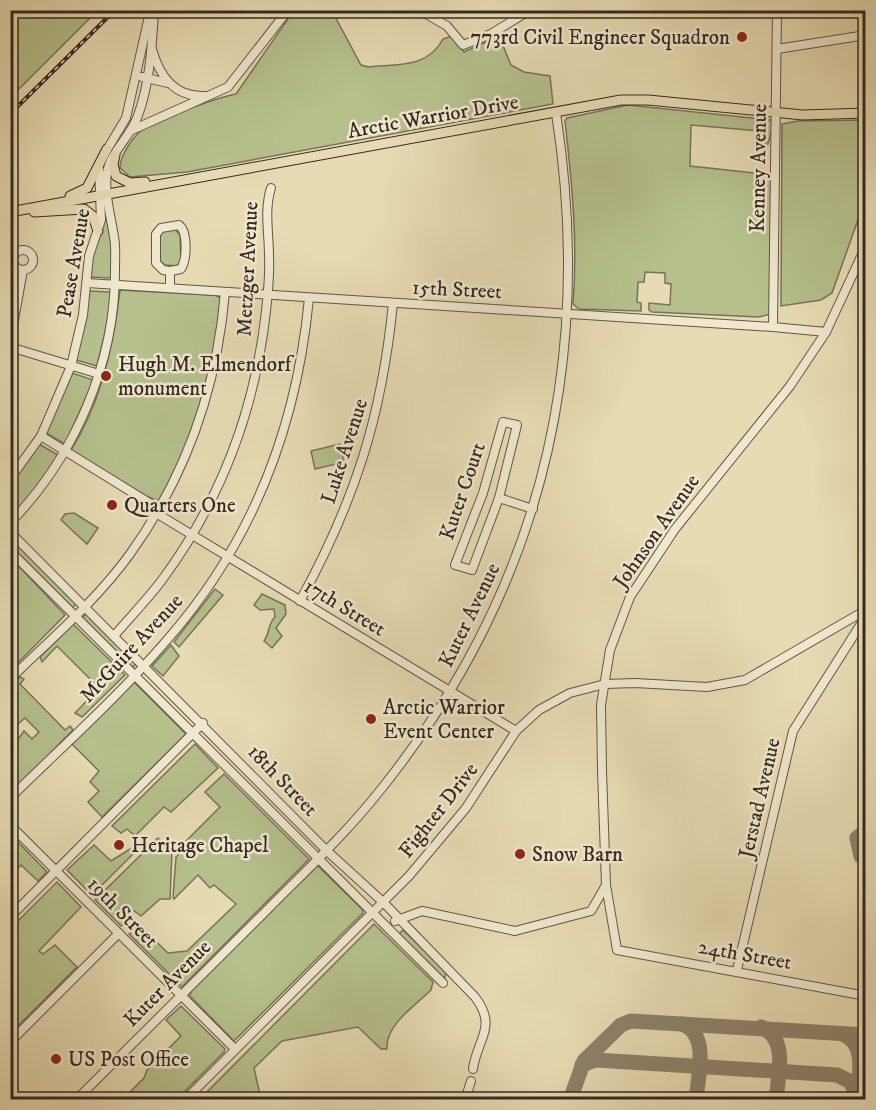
<svg xmlns="http://www.w3.org/2000/svg" width="876" height="1110" font-family="'IM FELL DW Pica',serif">
<style>
.green{fill:#b5c08d;stroke:#767458;stroke-width:1.5}
.lines{fill:none;stroke-linecap:round;stroke-linejoin:round}
.taxiway{stroke:#8e826a;stroke-width:15}
.minor-casing{stroke:#625546;stroke-width:10}
.major-casing{stroke:#362822;stroke-width:11}
.minor{stroke:#efe8ce;stroke-width:8}
.major{stroke:#e7dbb3;stroke-width:9}
.rail-casing{stroke:#362822;stroke-width:4}
.rail{stroke:#efe8ce;stroke-width:1.5;stroke-dasharray:4.5;stroke-linecap:butt}
.poi-dot{fill:#8f2418;stroke:#efe8ce;stroke-width:2}
.labels{text-anchor:middle;stroke-width:5;stroke-linejoin:round;paint-order:stroke}
.poi-label{font-size:21px;fill:#362822;stroke:#efe8ce;text-anchor:start}
.street-label{font-size:21px;fill:#362822;stroke:#efe8ce}
</style>
<rect width="100%" height="100%" fill="#e7dbb3"/>
<filter id="stains"><feTurbulence type="fractalNoise" baseFrequency=".00333" numOctaves="4"/><feColorMatrix values="0 0 0 0 .2 0 0 0 0 .09 0 0 0 0 .02 0 0 0 .5 -.17"/></filter>
<radialGradient id="worn" r=".72"><stop offset=".6" stop-color="#630" stop-opacity="0"/><stop offset="1" stop-color="#630" stop-opacity=".3"/></radialGradient>
<g class="green">
<polygon points="11,10 24,15 41,11 97,11 11,97"/>
<path d="M303,11h29l29,54 8,2c29,-3 59,1 74,-28l9,-3 12,16 35,-16 12,29 13,7 26,4 3,28 -366,68 -57,5 -10,-9c0,-12 11,-28 20,-37 10,-10 80,-34 96,-37l56,-81z"/>
<path d="M628,105l142,15 4,3 -7,24 -7,-16 -69,-6 -1,41 83,9 -2,139 -12,3 -107,-5 -3,-2v-7l21,2 1,-21 -6,-1v-10l-20,-1 -1,10h-6l-1,20 4,1v8l-62,-2 -6,-5c5,-62 -1,-121 -8,-183l2,-3z"/>
<polygon points="865,120 865,200 832,293 821,300 781,306 782,124 797,121"/>
<polygon points="104,207 112,238 112,278 90,277 91,262"/>
<polygon points="175,229 180,235 181,261 177,266 165,265 160,261 160,237 163,230"/>
<path d="M120,290l95,5 6,3c-6,59 -20,117 -45,170 -6,11 -10,24 -18,33l-12,-5 -75,-46c30,-47 43,-105 49,-160z"/>
<polygon points="89,291 111,292 109,316 97,366 76,360"/>
<polygon points="72,373 93,380 93,382 65,444 46,433"/>
<polygon points="39,444 58,455 36,488 11,518 11,484"/>
<polygon points="340,444 344,462 315,469 311,451"/>
<polygon points="74,513 98,528 87,544 61,520 65,514"/>
<polygon points="10,536 77,603 72,608 11,546"/>
<polygon points="11,558 65,615 11,670"/>
<polygon points="215,589 223,595 179,647 174,642"/>
<path d="M262,594l23,11 1,9 -10,14 6,8 -10,12 -8,-7c6,-8 4,-18 11,-24l-1,-8 -14,1 -6,-5z"/>
<polygon points="87,613 137,663 132,668 82,618"/>
<polygon points="73,624 125,675 82,717 75,713 99,688 57,646 42,662 40,657"/>
<polygon points="171,645 179,656 163,676 152,666"/>
<polygon points="20,677 24,679 20,684 65,730 70,726 73,730 11,793 11,749 24,731 32,739 39,732 25,718 18,724 15,721 11,725 11,685"/>
<polygon points="134,682 186,734 102,817 88,802 99,791 90,782 99,771 72,744"/>
<polygon points="195,744 218,768 171,812 164,807 135,836 127,829 121,833 112,826"/>
<polygon points="224,774 309,859 182,987 129,934 139,925 168,953 187,951 236,904 214,885 210,888 198,875 174,899 173,897 176,857 186,847 183,844 220,807 205,792"/>
<polygon points="11,835 47,872 38,881 21,865 11,875"/>
<polygon points="158,838 172,852 170,899 160,899 141,916 125,904 120,909 130,918 121,926 95,900"/>
<polygon points="94,845 111,861 135,846 138,849 92,895 67,870"/>
<polygon points="317,865 362,909 363,913 234,1041 190,996 191,991"/>
<polygon points="57,882 81,907 39,951 43,954 55,945 77,967 11,1033 11,928"/>
<path d="M374,924l59,58 -2,8c-15,15 -46,35 -44,59h-6l-23,-22 -76,14 -28,27 7,31h-61z"/>
<polygon points="403,930 446,972 445,977 442,978 398,935"/>
<polygon points="181,1006 225,1049 224,1052 177,1099 123,1099 144,1078 147,1070 181,1036 166,1020"/>
</g>
<g class="lines">
<g class="taxiway">
<polyline points="866,831 857,838 861,856 866,859"/>
<path d="M682,1024c28,10 16,52 14,76"/>
<path d="M761,1027c28,11 17,49 15,73"/>
<path d="M842,1034c24,8 18,39 15,60"/>
<polyline points="582,1065 596,1060 837,1075 851,1082 856,1095"/>
<polyline points="570,1100 584,1061 621,1025 631,1021 866,1035"/>
</g>
<g class="minor-casing">
<g id="minor">
<polyline points="419,10 447,26 463,45 491,34 530,10"/>
<path d="M152,49c7,26 22,48 52,47"/>
<polyline points="777,49 866,35"/>
<polyline points="142,77 168,83"/>
<polyline points="132,130 228,87 288,10"/>
<polyline points="105,153 126,118 150,12"/>
<polyline points="866,246 826,332 790,386 675,529 630,597 610,650 601,705 602,771 606,885 617,950 866,996"/>
<circle cx="23" cy="260" r="10"/>
<polyline points="87,283 773,327 826,332"/>
<path d="M170,288v-17l11,-2c6,-10 7,-37 -2,-44l-18,3 -5,6v29l7,7 7,1"/>
<polyline points="773,327 777,10"/>
<polyline points="10,342 23,270"/>
<polyline points="10,347 99,374"/>
<polygon points="503,422 517,425 499,498 472,570 455,565 483,493"/>
<polyline points="41,436 159,509"/>
<polyline points="10,479 41,436 71,366 83,315 89,256 101,220 99,167"/>
<polyline points="499,498 533,509"/>
<polyline points="156,513 516,731"/>
<path d="M10,523c65,-67 106,-161 105,-255 0,-10 1,-21 -1,-31 -3,-21 -10,-43 -7,-64 3,-20 23,-36 30,-55 13,-33 15,-73 17,-108"/>
<path d="M10,532l316,318 57,52 92,95c23,30 2,42 -2,72"/>
<polyline points="10,551 443,983"/>
<path d="M300,601c55,-100 82,-185 93,-298"/>
<path d="M114,636c16,-19 33,-36 48,-56 60,-81 93,-170 104,-269 2,-18 4,-37 3,-55 0,-23 -5,-46 2,-68"/>
<path d="M10,679c41,-40 86,-78 120,-125 56,-78 87,-166 95,-262"/>
<path d="M10,798c53,-52 109,-102 157,-158 86,-98 130,-214 142,-342"/>
<polyline points="10,825 235,1049"/>
<polyline points="10,917 203,723"/>
<polyline points="395,921 422,911 515,931 591,911 606,885"/>
<polyline points="737,970 793,731 866,616"/>
<polyline points="10,1042 119,933"/>
<polyline points="10,1092 18,1100"/>
<path d="M76,1100c62,-62 124,-124 186,-185 39,-40 81,-78 116,-122 162,-200 217,-428 178,-680"/>
<polyline points="185,1100 409,876 466,808 516,731 539,710 570,693 605,684 635,683 707,687 745,680 866,610"/>
<polyline points="460,1100 467,1094 471,1081"/>
</g>
</g>
<g class="major-casing">
<g id="major">
<polyline points="115,155 113,164 116,176 130,183 145,182"/>
<polyline points="70,196 87,188 107,149"/>
<polyline points="10,212 621,100 648,100 803,115 866,113"/>
<polyline points="34,212 84,209 93,216 98,231"/>
</g>
</g>
<use href="#minor" class="minor"/>
<use href="#major" class="major"/>
<g class="rail-casing">
<polyline id="rail" points="10,114 115,10"/>
</g>
<use href="#rail" class="rail"/>
</g>
<g class="poi-dot">
<circle cx="742" cy="37" r="6"/>
<circle cx="106" cy="376" r="6"/>
<circle cx="112" cy="505" r="6"/>
<circle cx="371" cy="719" r="6"/>
<circle cx="119" cy="845" r="6"/>
<circle cx="520" cy="854" r="6"/>
<circle cx="56" cy="1059" r="6"/>
</g>
<g class="labels">
<g class="poi-label">
<text x="730" y="44" text-anchor="end">773rd Civil Engineer Squadron</text>
<text x="118" y="371">Hugh M. Elmendorf<tspan x="118" dy="24">monument</tspan></text>
<text x="124" y="512">Quarters One</text>
<text x="383" y="714">Arctic Warrior<tspan x="383" dy="24">Event Center</tspan></text>
<text x="131" y="852">Heritage Chapel</text>
<text x="532" y="861">Snow Barn</text>
<text x="68" y="1066">US Post Office</text>
</g>
<g class="street-label">
<text transform="translate(433 116) rotate(-10)" y="7">Arctic Warrior Drive</text>
<text transform="translate(758 168) rotate(-89)" y="7">Kenney Avenue</text>
<text transform="translate(73 263) rotate(-80)" y="7">Pease Avenue</text>
<text transform="translate(247 269) rotate(-87)" y="7">Metzger Avenue</text>
<text transform="translate(457 289) rotate(3)" y="7">15th Street</text>
<text transform="translate(344 451) rotate(-72)" y="7">Luke Avenue</text>
<text transform="translate(462 491) rotate(-71)" y="7">Kuter Court</text>
<text transform="translate(656 531) rotate(-55)" y="7">Johnson Avenue</text>
<text transform="translate(345 607) rotate(31)" y="7">17th Street</text>
<text transform="translate(469 615) rotate(-64)" y="7">Kuter Avenue</text>
<text transform="translate(131 648) rotate(-47)" y="7">McGuire Avenue</text>
<text transform="translate(283 780) rotate(46)" y="7">18th Street</text>
<text transform="translate(759 798) rotate(-77)" y="7">Jerstad Avenue</text>
<text transform="translate(438 810) rotate(-52)" y="7">Fighter Drive</text>
<text transform="translate(123 912) rotate(45)" y="7">19th Street</text>
<text transform="translate(745 954) rotate(10)" y="7">24th Street</text>
<text transform="translate(167 983) rotate(-45)" y="7">Kuter Avenue</text>
</g>
</g>
<rect width="876" height="1110" fill="none" stroke="#e7dbb3" stroke-width="36"/>
<rect x="12" y="12" width="852" height="1086" fill="none" stroke="#362822" stroke-width="3"/>
<rect x="18" y="18" width="840" height="1074" fill="none" stroke="#362822" stroke-width="1.5"/>
<rect width="100%" height="100%" filter="url(#stains)"/>
<rect width="100%" height="100%" fill="url(#worn)"/>
</svg>
